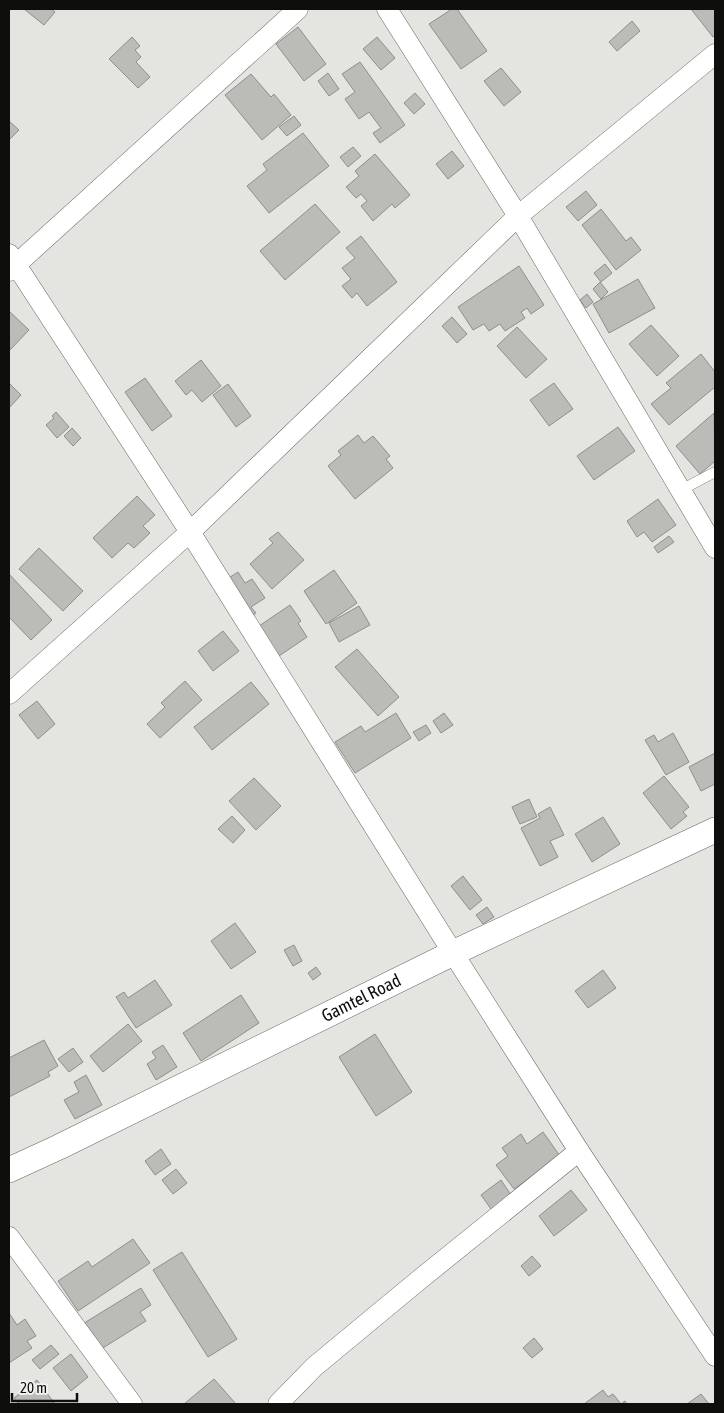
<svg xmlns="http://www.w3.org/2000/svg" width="724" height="1413" font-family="'Asap Condensed',sans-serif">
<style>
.building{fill:#bbbcb8;stroke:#8e8e8b}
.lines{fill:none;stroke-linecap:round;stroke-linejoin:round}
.service-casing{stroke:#676764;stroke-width:11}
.minor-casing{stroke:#676764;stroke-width:21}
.tertiary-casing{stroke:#676764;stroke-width:26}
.service{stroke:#fff;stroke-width:10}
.minor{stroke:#fff;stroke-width:20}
.tertiary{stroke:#fff;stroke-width:25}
.labels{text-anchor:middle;stroke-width:4;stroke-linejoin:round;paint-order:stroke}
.street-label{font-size:18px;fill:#0e0e0d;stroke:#f1f1ee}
</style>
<rect width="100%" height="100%" fill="#e4e4e1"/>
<g class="building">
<polygon points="24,9 51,9 55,12 44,25"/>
<polygon points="452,9 457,9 487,51 461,69 429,24"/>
<polygon points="691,9 715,9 715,35 713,37"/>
<polygon points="632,21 640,31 617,51 609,42"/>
<polygon points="298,27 326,64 304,81 276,44"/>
<polygon points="132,37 140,46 135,50 141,57 136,62 150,77 138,88 109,59"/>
<polygon points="377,37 395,58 381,70 363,49"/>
<polygon points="360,62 405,125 380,143 373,133 381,128 369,112 359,119 345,99 355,92 342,74"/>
<polygon points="501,68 521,92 504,106 484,81"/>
<polygon points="328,73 339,89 329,96 318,81"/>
<polygon points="251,74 271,97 274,94 291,115 262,140 225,95"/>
<polygon points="415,93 425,104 414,114 404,103"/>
<polygon points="294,116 301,125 287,136 279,127"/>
<polygon points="9,121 19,130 9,140"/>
<polygon points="303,133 329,166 269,213 247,186 267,170 263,164"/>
<polygon points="353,147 361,156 348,167 340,157"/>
<polygon points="452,151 464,166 448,179 436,164"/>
<polygon points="375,154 410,195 395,208 392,204 373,221 361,206 367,201 361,194 356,198 346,187 359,176 355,171"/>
<polygon points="586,191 597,205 578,221 566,207"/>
<polygon points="315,204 340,232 285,280 260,251"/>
<polygon points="601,209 626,241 631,237 641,250 616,270 582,225"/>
<polygon points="361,236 397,282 367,306 357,293 352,298 342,286 351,279 342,268 355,258 346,248"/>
<polygon points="605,264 612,273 601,282 594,273"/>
<polygon points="519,266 544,305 531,314 527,308 521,312 525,318 505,331 500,324 489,331 484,324 473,330 458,307"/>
<polygon points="638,279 655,308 609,333 593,304"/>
<polygon points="600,282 608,292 601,299 593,289"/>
<polygon points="587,294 593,302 586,308 580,300"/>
<polygon points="9,311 29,330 9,351"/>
<polygon points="452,317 467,334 457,343 442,326"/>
<polygon points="651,325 679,356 657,376 629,344"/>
<polygon points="517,327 547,359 526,378 497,346"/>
<polygon points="701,354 715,372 715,387 669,425 651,404 671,388 666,383"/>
<polygon points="201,360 221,386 202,402 192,390 186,395 175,381"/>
<polygon points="145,378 172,416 152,431 125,392"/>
<polygon points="9,383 21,395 9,408"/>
<polygon points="554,383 573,409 549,426 530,400"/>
<polygon points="228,384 251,416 236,427 213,395"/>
<polygon points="56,412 69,427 57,438 46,425 54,418 52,416"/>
<polygon points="714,413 715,461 700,474 676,446"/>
<polygon points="618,427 635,451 594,480 577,456"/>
<polygon points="72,428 81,438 73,446 64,436"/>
<polygon points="358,435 364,443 373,436 390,456 386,459 393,468 355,499 328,466 341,455 338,451"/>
<polygon points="137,496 155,515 143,526 150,533 134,548 128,543 112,558 93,538"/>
<polygon points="658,499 676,525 652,542 644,532 637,537 627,521"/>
<polygon points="278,532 304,560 272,589 250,564 273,543 269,539"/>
<polygon points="669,536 674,542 658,553 654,547"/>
<polygon points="39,548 83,591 63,611 19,569"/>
<polygon points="334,570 357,603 326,624 304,591"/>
<polygon points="238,572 245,583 252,579 265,598 251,607 256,613 249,618 224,581"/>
<polygon points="9,574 52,620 31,640 9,617"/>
<polygon points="290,605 301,621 298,623 307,637 279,656 259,626"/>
<polygon points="359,606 370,625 339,642 329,623"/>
<polygon points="223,631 239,651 213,671 198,651"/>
<polygon points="357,649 399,697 378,716 335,667"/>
<polygon points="185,681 202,700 160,738 147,724 165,707 161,703"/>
<polygon points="251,682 269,704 212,750 194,727"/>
<polygon points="37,701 55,724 38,739 19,715"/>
<polygon points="396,713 411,738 355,773 335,742 361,726 365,732"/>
<polygon points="444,713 453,725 441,733 433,721"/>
<polygon points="426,725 431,733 419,741 413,732"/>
<polygon points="673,733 689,762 666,775 645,740 654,735 658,742"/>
<polygon points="715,753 715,784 701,791 689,767"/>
<polygon points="664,776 689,807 683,812 687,816 671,829 643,793"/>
<polygon points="254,778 281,806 256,830 229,801"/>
<polygon points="529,799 537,817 520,824 512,807"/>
<polygon points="550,807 564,835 550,841 558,857 540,866 521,828 540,818 538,814"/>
<polygon points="232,816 245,830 233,843 218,829"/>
<polygon points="603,817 620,844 592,862 575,834"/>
<polygon points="463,876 482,900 470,910 451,886"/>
<polygon points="487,907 494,917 483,924 476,915"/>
<polygon points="235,923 256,952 231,969 211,941"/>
<polygon points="294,945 302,961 293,966 284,950"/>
<polygon points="316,967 321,974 313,980 308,973"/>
<polygon points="603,970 616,988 588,1008 575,991"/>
<polygon points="155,980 172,1005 136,1028 116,997 124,992 128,998"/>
<polygon points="241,995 259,1023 201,1061 183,1033"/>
<polygon points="128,1024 142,1041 103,1072 90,1056"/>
<polygon points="375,1034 412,1092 376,1116 339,1057"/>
<polygon points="44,1040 58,1066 48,1072 50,1076 9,1097 9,1058"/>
<polygon points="163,1045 177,1067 156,1080 147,1064 156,1058 152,1052"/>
<polygon points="73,1048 83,1062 69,1072 58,1059"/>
<polygon points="86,1075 102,1105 75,1119 64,1100 79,1092 74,1082"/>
<polygon points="543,1132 560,1156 514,1189 496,1165 508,1156 502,1148 521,1134 527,1144"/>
<polygon points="161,1149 171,1164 155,1175 145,1161"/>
<polygon points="176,1169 187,1183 173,1194 162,1180"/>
<polygon points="501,1180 511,1195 491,1209 481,1195"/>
<polygon points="571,1190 587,1210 554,1236 539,1216"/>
<polygon points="133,1239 150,1263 78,1311 58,1281 88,1261 92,1267"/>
<polygon points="182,1252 237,1339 208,1357 153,1270"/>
<polygon points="532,1256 541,1266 529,1276 521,1266"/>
<polygon points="141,1288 151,1305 140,1312 146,1321 98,1351 81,1325"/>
<polygon points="9,1313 17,1325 25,1319 36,1336 27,1341 32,1348 9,1363"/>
<polygon points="534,1338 543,1349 532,1358 523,1348"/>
<polygon points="51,1345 59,1354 40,1369 32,1360"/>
<polygon points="71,1354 88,1377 71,1391 53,1368"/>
<polygon points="214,1379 236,1404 184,1404"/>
<polygon points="37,1380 55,1404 19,1404 14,1398"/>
<polygon points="603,1390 608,1397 613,1394 621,1404 625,1401 627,1404 584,1404"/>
<polygon points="701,1394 709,1404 687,1404"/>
</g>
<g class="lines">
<g class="service-casing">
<polyline id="service" points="681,490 715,472"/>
</g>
<g class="minor-casing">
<g id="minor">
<polyline points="387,9 518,216 715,548"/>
<polyline points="9,254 190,532 453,953 579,1151 715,1356"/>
<polyline points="9,271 298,9"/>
<polyline points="9,694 190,532 518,216 715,54"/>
<polyline points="9,1237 132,1404"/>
<polyline points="278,1404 314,1367 419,1280 579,1151"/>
</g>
</g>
<g class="tertiary-casing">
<g id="tertiary">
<path id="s1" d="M9,1170l50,-23 394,-194 262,-123"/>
</g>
</g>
<use href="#service" class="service"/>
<use href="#minor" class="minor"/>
<use href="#tertiary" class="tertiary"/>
</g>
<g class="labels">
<g class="street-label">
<text dy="6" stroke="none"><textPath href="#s1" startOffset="392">Gamtel Road</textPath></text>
</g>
</g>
<rect width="724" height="1413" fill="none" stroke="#0e0e0d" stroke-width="20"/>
<path d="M12 1393v8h65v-8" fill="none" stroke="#0e0e0d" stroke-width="2.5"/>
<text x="20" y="1393" font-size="15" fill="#0e0e0d" stroke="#f1f1ee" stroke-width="4" paint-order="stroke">20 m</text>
</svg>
